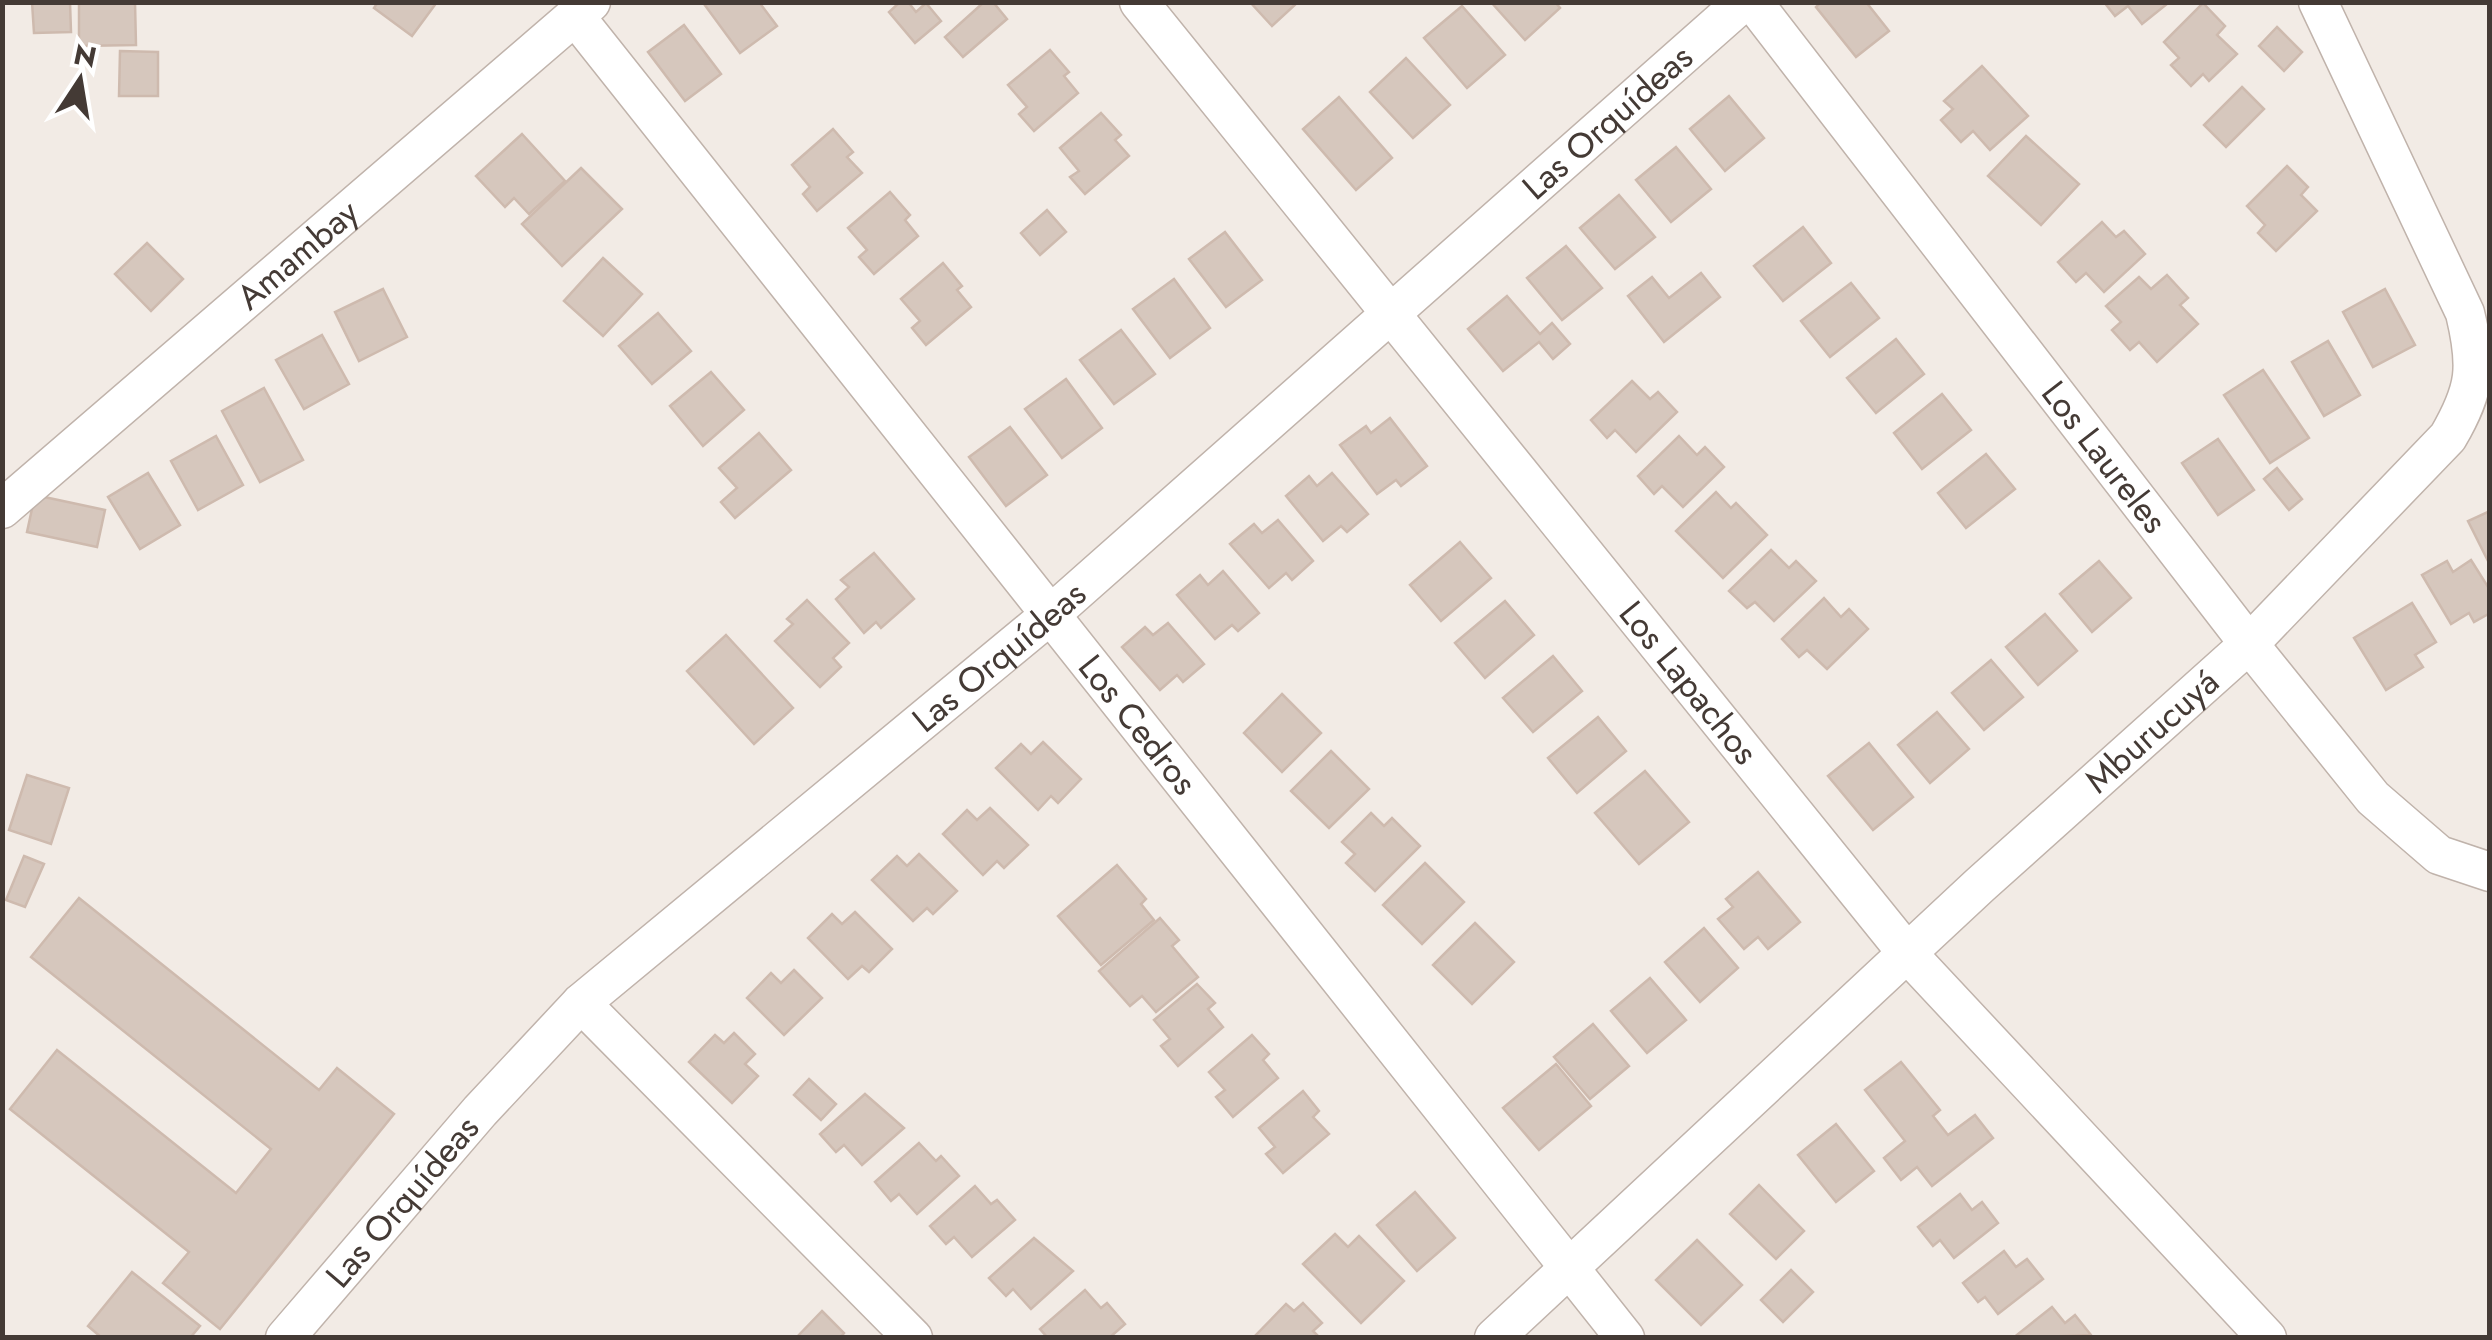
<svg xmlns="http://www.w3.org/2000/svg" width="2492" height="1340" font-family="Jost,sans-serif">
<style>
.building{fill:#d6c7bd;stroke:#cebaae;stroke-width:2.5}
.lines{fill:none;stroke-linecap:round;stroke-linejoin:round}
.street-casing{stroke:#c0b3ab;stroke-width:41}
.street{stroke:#fff;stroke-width:38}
.labels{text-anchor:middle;stroke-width:9;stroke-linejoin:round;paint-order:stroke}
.street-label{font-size:35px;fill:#443a35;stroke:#fff}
</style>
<rect width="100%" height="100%" fill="#f2ebe5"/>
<g class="building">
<polygon points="32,2 70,2 71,32 34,33"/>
<polygon points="79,2 135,2 136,45 79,46"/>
<polygon points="378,2 437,2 412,36 374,8"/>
<polygon points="759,2 777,26 740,53 704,4"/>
<polygon points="900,2 908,2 916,12 926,3 941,21 915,43 889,12"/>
<polygon points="984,2 993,2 1007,19 963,57 945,37"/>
<polygon points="1250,2 1298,2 1272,26"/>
<polygon points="1491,2 1555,2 1560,8 1525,40"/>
<polygon points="1821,2 1866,2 1889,31 1856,57 1816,7"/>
<polygon points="2104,2 2166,2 2167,4 2142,24 2128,6 2115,16"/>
<polygon points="2203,3 2225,26 2217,35 2237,54 2209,81 2203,74 2191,86 2171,65 2179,58 2164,42"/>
<polygon points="1462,6 1505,55 1467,88 1424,38"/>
<polygon points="684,25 721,74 685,101 648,52"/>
<polygon points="2277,27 2302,52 2284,71 2259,46"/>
<polygon points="1050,50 1069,72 1064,76 1078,93 1034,131 1019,114 1027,107 1008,85"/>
<polygon points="120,51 158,52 158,96 119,96"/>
<polygon points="1406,58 1450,105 1413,138 1370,92"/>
<polygon points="1982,66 2028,116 1990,150 1973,131 1961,142 1941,120 1953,109 1944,101"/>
<polygon points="2242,87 2264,109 2226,147 2204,125"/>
<polygon points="1729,96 1764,138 1725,171 1690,129"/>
<polygon points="1339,97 1392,158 1356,190 1303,129"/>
<polygon points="1101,113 1121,135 1115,140 1129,156 1085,194 1070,177 1079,171 1060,148"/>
<polygon points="833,129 853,152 847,157 862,173 817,211 803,194 810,187 792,165"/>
<polygon points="522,134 565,181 529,214 514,198 505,207 476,176"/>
<polygon points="2026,136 2079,184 2041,225 1988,176"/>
<polygon points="1676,147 1711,189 1671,222 1636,180"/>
<polygon points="2287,166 2308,187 2301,195 2317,211 2276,251 2258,233 2265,225 2247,206"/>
<polygon points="581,168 622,209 562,266 522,224"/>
<polygon points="890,192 910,215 905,220 918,236 874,274 859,257 867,250 848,228"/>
<polygon points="1619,195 1655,237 1615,269 1580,228"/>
<polygon points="1047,210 1066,232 1040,255 1021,233"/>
<polygon points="2102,222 2116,237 2124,231 2145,254 2104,292 2086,273 2076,282 2058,262"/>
<polygon points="1803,227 1831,263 1783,301 1754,266"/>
<polygon points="1225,232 1262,280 1226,307 1189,259"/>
<polygon points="147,243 183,279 151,311 115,274"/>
<polygon points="1566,246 1602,288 1562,320 1527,278"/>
<polygon points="603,258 642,294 603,336 564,301"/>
<polygon points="943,263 962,286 957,290 971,307 926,345 912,328 920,321 901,299"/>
<polygon points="1701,273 1720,297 1664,342 1628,296 1652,277 1669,298"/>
<polygon points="2167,275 2188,298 2180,305 2198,324 2157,362 2139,342 2130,350 2112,330 2121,322 2106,306 2139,277 2151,289"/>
<polygon points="1174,279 1210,328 1170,358 1133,309"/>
<polygon points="1851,283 1879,318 1830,357 1801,321"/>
<polygon points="383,289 407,337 359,361 335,312"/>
<polygon points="2385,289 2415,345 2373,367 2343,312"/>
<polygon points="1507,296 1540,334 1552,323 1570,344 1553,359 1539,342 1503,371 1468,329"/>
<polygon points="658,313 691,351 652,384 619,346"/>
<polygon points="1121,330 1155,374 1114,404 1080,360"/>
<polygon points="322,335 349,384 304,409 276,360"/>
<polygon points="1896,339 1924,374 1876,413 1847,378"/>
<polygon points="2328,341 2360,395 2324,416 2292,362"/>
<polygon points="2263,370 2309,438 2270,463 2224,395"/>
<polygon points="711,372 744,410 703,446 670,406"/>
<polygon points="1066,379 1102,428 1062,458 1025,409"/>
<polygon points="1632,381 1650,399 1658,392 1677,412 1636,452 1615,430 1607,438 1591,420"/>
<polygon points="264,388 303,460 260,482 222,411"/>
<polygon points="1942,394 1971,430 1922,469 1894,433"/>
<polygon points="1390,418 1427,466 1401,486 1396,480 1377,494 1340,445 1366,426 1371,433"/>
<polygon points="1010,427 1047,475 1006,506 969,457"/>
<polygon points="759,433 791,470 735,518 721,502 737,488 719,468"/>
<polygon points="216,436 243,485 198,510 171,461"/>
<polygon points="1679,436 1697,455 1705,447 1724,467 1683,507 1662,486 1654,494 1638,476"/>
<polygon points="2218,439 2254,490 2218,515 2182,463"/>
<polygon points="1986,454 2015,489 1966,528 1938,493"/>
<polygon points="2277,468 2302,499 2289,510 2264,479"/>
<polygon points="148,473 180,525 140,549 108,497"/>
<polygon points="1332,473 1368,514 1347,532 1341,526 1323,541 1286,496 1309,476 1317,486"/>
<polygon points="1716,492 1731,508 1736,503 1767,535 1723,578 1676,531"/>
<polygon points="35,495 105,510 97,547 27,532"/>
<polygon points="2490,511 2490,565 2468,521"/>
<polygon points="1278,520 1313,561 1292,580 1286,573 1269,588 1230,544 1254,524 1262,533"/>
<polygon points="1460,542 1491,578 1441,621 1410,585"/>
<polygon points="1771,550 1789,568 1796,561 1816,581 1774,621 1755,602 1747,608 1729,591"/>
<polygon points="874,553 914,599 881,628 876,622 864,633 836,599 849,587 841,580"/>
<polygon points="2471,560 2490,590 2490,613 2474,622 2469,613 2451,624 2422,575 2447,561 2453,572"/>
<polygon points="2099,561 2131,598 2092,632 2060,594"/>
<polygon points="1223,571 1259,613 1238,631 1232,625 1215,639 1177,595 1200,575 1208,585"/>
<polygon points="1824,598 1841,617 1849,609 1868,629 1827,669 1807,650 1799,657 1782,639"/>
<polygon points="807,600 849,643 833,658 841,667 820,687 775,641 793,624 787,619"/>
<polygon points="1505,601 1534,635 1485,678 1455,643"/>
<polygon points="2412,603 2436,642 2415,655 2423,667 2386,690 2354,638"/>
<polygon points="2045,614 2077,651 2038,685 2006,647"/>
<polygon points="1168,623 1204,664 1183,682 1177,675 1160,690 1122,647 1145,627 1153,635"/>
<polygon points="726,635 793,708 754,744 687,671"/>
<polygon points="1553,656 1582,691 1533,732 1503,698"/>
<polygon points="1991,660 2023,697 1984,730 1952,693"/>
<polygon points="1282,694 1321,733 1282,772 1244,733"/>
<polygon points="1937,712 1969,749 1930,783 1898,745"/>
<polygon points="1598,717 1626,751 1577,793 1548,758"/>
<polygon points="1043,742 1081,779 1058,803 1051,796 1038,810 996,768 1021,744 1031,754"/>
<polygon points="1869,743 1913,797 1873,830 1828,776"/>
<polygon points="1331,751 1369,789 1329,828 1291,791"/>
<polygon points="1645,771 1689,822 1639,864 1595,813"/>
<polygon points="27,775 69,788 51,844 9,830"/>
<polygon points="990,808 1028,845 1004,868 997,861 983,875 943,834 967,810 977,820"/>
<polygon points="1371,813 1384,826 1392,818 1420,846 1375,891 1346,863 1355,854 1342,842"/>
<polygon points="919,854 957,891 933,914 927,908 913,921 872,880 897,856 907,866"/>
<polygon points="24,856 44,864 25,907 6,900"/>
<polygon points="1425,863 1464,902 1422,944 1383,905"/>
<polygon points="1117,865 1146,899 1141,904 1154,920 1101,965 1058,916"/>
<polygon points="1758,872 1800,922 1768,949 1758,937 1744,949 1718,919 1733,907 1726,899"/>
<polygon points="79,898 319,1090 337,1068 394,1114 220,1329 163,1283 189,1252 10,1109 57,1050 236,1193 271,1149 31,957"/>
<polygon points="855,912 892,949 869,972 862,966 848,979 808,938 832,914 842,924"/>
<polygon points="1160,918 1179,940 1172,946 1198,977 1156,1012 1142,996 1130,1006 1099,971"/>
<polygon points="1475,923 1514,962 1472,1004 1433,965"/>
<polygon points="1704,928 1738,968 1700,1002 1665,962"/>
<polygon points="794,970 822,998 784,1035 747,998 771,973 781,983"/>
<polygon points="1650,978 1686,1020 1647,1053 1611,1011"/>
<polygon points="1197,984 1215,1003 1208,1009 1223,1027 1178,1066 1161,1046 1170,1039 1154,1020"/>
<polygon points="1593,1024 1629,1066 1590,1099 1554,1057"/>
<polygon points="734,1033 755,1054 745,1064 758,1076 732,1103 689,1062 715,1035 724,1043"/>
<polygon points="1252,1035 1269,1054 1263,1060 1278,1078 1233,1117 1216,1097 1225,1090 1209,1072"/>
<polygon points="1901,1062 1940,1110 1933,1116 1948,1135 1975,1115 1993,1138 1932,1186 1917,1167 1901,1180 1884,1158 1905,1141 1865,1090"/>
<polygon points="1556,1064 1591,1106 1539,1150 1503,1108"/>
<polygon points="809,1079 836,1104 821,1120 794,1095"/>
<polygon points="1303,1091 1319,1111 1313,1117 1329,1134 1283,1173 1266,1154 1275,1147 1259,1128"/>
<polygon points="865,1094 904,1128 862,1165 844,1145 836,1152 820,1134"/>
<polygon points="1836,1124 1874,1171 1836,1202 1798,1155"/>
<polygon points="919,1143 936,1161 941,1156 959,1176 917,1214 899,1194 891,1201 875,1182"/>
<polygon points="1759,1185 1804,1231 1776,1259 1730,1214"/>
<polygon points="975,1186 991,1204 997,1200 1015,1220 972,1257 954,1237 946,1244 930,1226"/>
<polygon points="1415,1192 1455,1238 1417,1271 1377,1225"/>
<polygon points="1960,1194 1972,1210 1982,1202 1998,1223 1954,1258 1940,1240 1933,1246 1918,1227"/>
<polygon points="1335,1234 1348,1247 1359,1236 1404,1281 1361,1323 1303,1264"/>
<polygon points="1034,1238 1073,1271 1031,1309 1013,1289 1006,1296 989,1278"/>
<polygon points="1697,1240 1742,1285 1701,1325 1656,1280"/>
<polygon points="2004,1251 2016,1267 2027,1259 2043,1279 1998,1314 1985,1297 1978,1302 1963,1283"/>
<polygon points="1791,1270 1813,1292 1783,1322 1761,1300"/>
<polygon points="132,1272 200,1326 190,1338 102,1338 88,1326"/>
<polygon points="1085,1290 1101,1308 1107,1303 1125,1324 1109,1338 1048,1338 1040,1329"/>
<polygon points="1303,1303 1322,1323 1313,1331 1320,1338 1253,1338 1286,1304 1294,1311"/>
<polygon points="2052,1307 2065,1323 2075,1315 2091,1335 2013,1338"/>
<polygon points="822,1311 844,1333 840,1338 796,1338"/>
</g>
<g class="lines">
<g class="street-casing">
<g id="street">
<path id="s1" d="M1139,2l768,951 360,385"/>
<path id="s2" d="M1753,2l496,642 124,154 66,57 51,17"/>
<path id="s3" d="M575,16l1050,1322"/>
<path id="s4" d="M2,509l589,-507"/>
<polyline points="581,1003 913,1338"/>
<path id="s5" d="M285,1338l195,-227 101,-108 469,-388 693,-613"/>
<path id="s6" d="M1494,1338l486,-453 269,-241 199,-207c28,-48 30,-70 17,-124l-147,-311"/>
</g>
</g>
<use href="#street" class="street"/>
</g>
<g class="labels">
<g class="street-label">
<text dy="12" stroke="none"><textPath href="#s5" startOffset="1800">Las Orquídeas</textPath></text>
<text dy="12" stroke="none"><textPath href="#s4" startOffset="390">Amambay</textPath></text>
<text dy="12" stroke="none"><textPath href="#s2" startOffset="575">Los Laureles</textPath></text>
<text dy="12" stroke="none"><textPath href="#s5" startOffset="990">Las Orquídeas</textPath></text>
<text dy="12" stroke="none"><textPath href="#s1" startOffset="875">Los Lapachos</textPath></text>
<text dy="12" stroke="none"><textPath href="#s3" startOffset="905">Los Cedros</textPath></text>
<text dy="12" stroke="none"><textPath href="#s6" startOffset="895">Mburucuyá</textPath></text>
<text dy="12" stroke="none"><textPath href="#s5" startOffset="180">Las Orquídeas</textPath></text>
</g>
</g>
<rect width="2492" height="1340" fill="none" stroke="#443a35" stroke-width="10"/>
<g transform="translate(80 80) rotate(12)" stroke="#ffffff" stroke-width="8" paint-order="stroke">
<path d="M0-8L18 38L0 25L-18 38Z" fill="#443a35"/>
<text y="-15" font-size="28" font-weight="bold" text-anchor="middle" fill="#443a35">N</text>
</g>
</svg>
